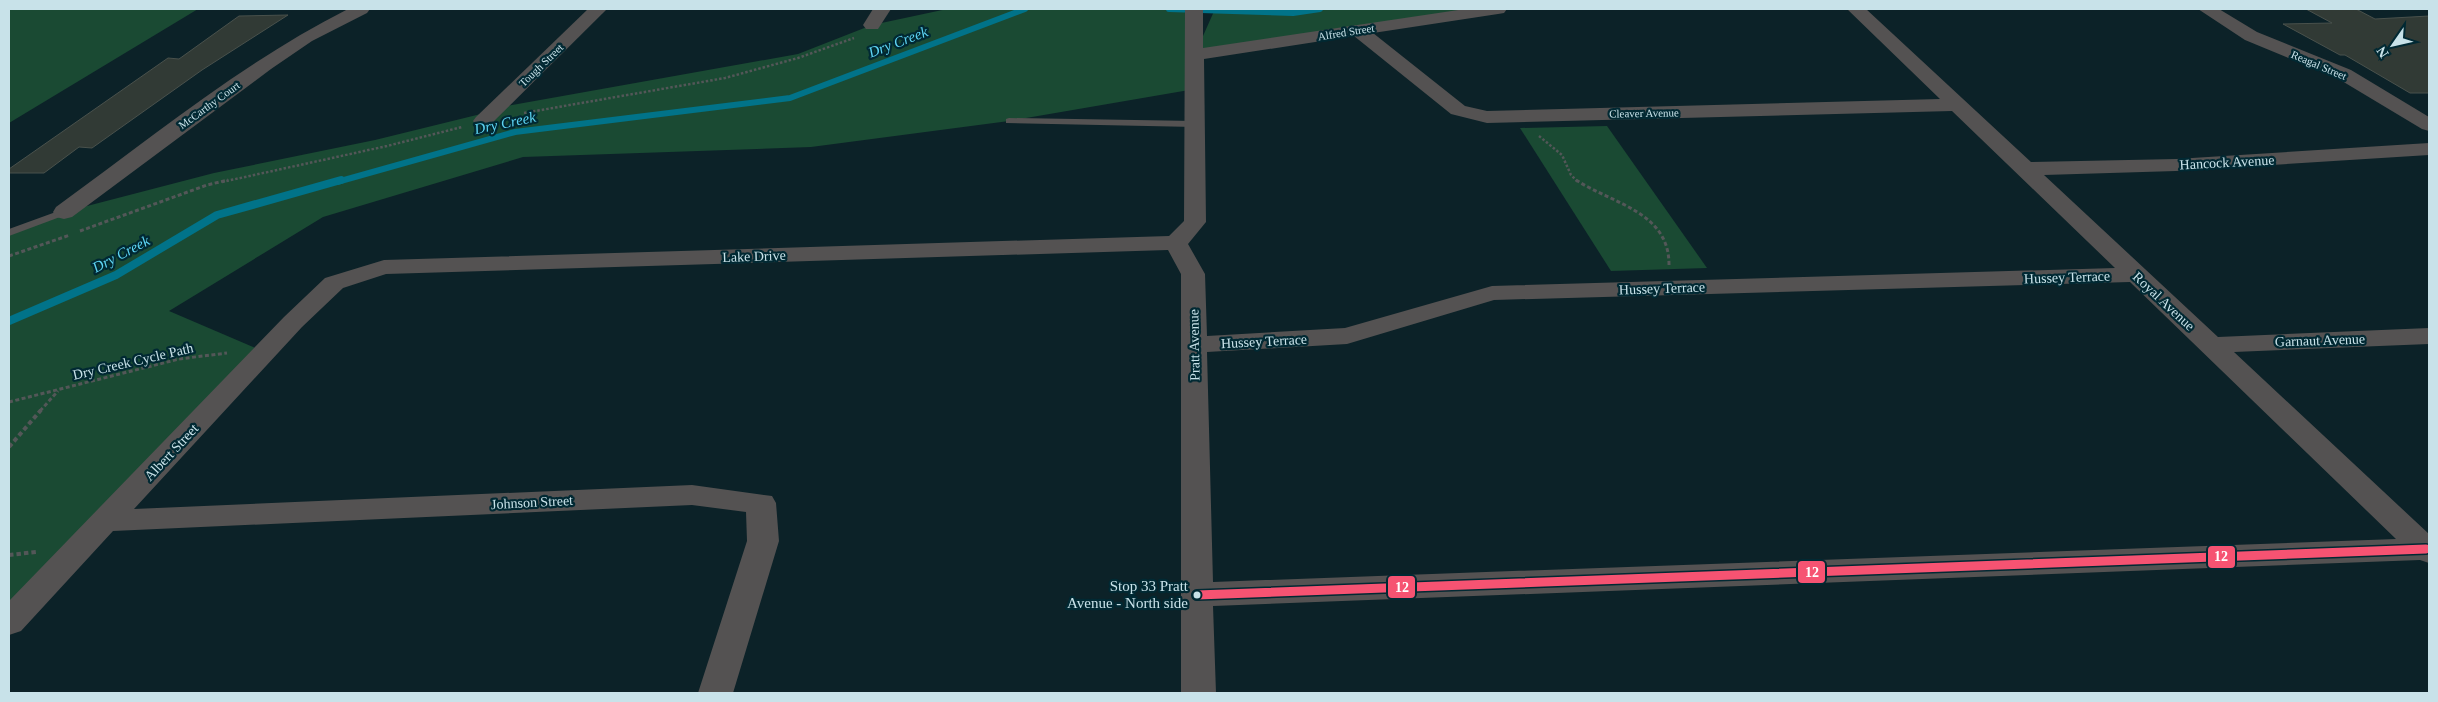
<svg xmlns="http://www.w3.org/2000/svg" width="2438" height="702" font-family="'Times New Roman',serif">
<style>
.green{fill:#1a4a33}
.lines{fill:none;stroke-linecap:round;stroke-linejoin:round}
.stream-far1{stroke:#017389;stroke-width:6}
.stream{stroke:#017389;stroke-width:8}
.building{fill:#313a35;stroke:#49514c}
.path-far2{stroke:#535758;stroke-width:2.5;stroke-dasharray:2.5 2;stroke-linecap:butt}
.path-far1{stroke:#535758;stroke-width:3;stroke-dasharray:4 2.5;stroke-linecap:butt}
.path{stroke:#535758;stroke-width:4;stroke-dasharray:4.5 3;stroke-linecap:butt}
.service{fill:#545252;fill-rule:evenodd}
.minor{fill:#545252;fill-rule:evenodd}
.bus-1-casing{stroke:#012933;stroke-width:12}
.bus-1{stroke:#f65372;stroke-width:9}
.bus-dot{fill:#c8e2e9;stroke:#012933;stroke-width:2}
.labels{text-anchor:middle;stroke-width:4.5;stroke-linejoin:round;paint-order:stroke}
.far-street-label{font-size:11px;fill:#c8e2e9;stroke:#012933}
.street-label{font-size:14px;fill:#c8e2e9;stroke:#012933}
.water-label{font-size:15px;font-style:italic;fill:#5dd4f3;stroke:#012933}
.near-bus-label{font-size:15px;fill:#c8e2e9;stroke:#012933;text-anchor:end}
.line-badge{stroke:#012933;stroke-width:2}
.badge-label{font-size:14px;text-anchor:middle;font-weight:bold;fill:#fff}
</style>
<rect width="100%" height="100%" fill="#0c2228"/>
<g class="green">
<polygon points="9,9 198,9 9,123"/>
<polygon points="947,9 1194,9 1195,54 1215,9 1461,9 1464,14 1195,55 1195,89 1009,121 811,147 523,157 323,217 169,311 265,352 9,620 9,233 64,212 214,173 375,140 493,111 496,108 798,54 872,25"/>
<polygon points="1607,126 1707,268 1611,271 1520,128"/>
</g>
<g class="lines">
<g class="stream-far1">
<polyline points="1169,9 1293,13 1320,9"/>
<polyline points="337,182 515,132 790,98 1025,9"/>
</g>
<polyline class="stream" points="9,321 116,275 217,215 341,180"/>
</g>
<g class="building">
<polygon points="2306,9 2356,9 2375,19 2429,16 2429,93 2410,93 2345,55 2340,55 2283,24 2332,23"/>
<polygon points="288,15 202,70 92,148 79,147 44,173 9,173 9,169 168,58 179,59 239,16"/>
</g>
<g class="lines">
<g class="path-far2">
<polyline points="524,113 725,78 798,58 854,38"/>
<polyline points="1539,136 1562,155 1571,175 1578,182"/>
<polyline points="222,182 387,146 462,127"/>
</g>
<g class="path-far1">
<path d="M1576,180c37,24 94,32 93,86"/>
<polyline points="80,231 207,185 228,180"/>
<polyline points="9,256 70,235"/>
<polyline points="9,402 179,359 227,353"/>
<polyline points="40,411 58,391"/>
</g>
<g class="path">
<polyline points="9,447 41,410"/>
<polyline points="9,555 36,552"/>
</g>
<g class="service">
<polygon points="1009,118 1195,121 1200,124 1195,127 1006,123 1006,119"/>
<polygon points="64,209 69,212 68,214 9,236 9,229"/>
</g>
<g class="minor">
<path d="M348,9h22l-3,4 -55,28 -41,28 -199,148 -8,2 -8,-2 -3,-5 3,-5c95,-69 187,-145 292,-198z"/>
<polygon points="588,9 607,9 490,125 483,127 476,125 473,121 476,117"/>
<polygon points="873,9 891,9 878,29 866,29 863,25"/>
<path d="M1185,9h18v39l262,-39h42l-3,4 -6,1 -125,19 92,73 22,5 453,-12 -93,-90h19l165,153 145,-3 253,-16v12l-253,16 -132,4 174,162 211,-9v16l-195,8 195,182v29l-9,-3 -1207,46 3,87h-35v-419l-13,-24 -782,24 -43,14 -41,39 -168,182 558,-24 80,11 4,7 3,38 -46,152h-35l49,-152 -1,-29 -54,-7 -579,26 -92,100 -12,4v-34l275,-284 41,-39 59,-18 785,-24 15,-15zM1354,36l97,78 36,9 465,-12 163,157 -623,18 -147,42 -138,8 -2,-62 -17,-30 18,-22 -2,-163zM2130,282l266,257 -1183,43 -6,-230 140,-8 147,-44z"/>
<polygon points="2198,9 2219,9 2257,32 2351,70 2429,117 2429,131 2422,129 2337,78 2245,40"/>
</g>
<g class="bus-1-casing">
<polyline id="bus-1" points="1197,595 2426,549"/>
</g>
<use href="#bus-1" class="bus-1"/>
</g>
<circle class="bus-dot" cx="1197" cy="595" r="4.5"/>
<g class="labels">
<g class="far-street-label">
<text transform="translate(1346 32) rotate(-9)" y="4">Alfred Street</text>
<text transform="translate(541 65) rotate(-44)" y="4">Tough Street</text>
<text transform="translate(2319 65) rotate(23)" y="4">Reagal Street</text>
<text transform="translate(209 105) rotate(-36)" y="4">McCarthy Court</text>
<text transform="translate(1644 113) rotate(-1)" y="4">Cleaver Avenue</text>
</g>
<g class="street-label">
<text transform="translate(2227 162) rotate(-3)" y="5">Hancock Avenue</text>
<text transform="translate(754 256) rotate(-2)" y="5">Lake Drive</text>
<text transform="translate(2067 277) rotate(-2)" y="5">Hussey Terrace</text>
<text transform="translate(1662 288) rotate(-2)" y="5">Hussey Terrace</text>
<text transform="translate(2164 301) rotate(43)" y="5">Royal Avenue</text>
<text transform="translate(2320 340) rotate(-2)" y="5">Garnaut Avenue</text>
<text transform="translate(1264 341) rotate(-3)" y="5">Hussey Terrace</text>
<text transform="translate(1194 345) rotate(-91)" y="5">Pratt Avenue</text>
<text transform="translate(133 361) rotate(-13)" y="5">Dry Creek Cycle Path</text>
<text transform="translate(171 452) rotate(-47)" y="5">Albert Street</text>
<text transform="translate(532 502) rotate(-3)" y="5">Johnson Street</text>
</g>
<g class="water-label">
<text transform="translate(898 42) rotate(-21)" y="5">Dry Creek</text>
<text transform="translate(505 123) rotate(-12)" y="5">Dry Creek</text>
<text transform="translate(121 254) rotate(-28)" y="5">Dry Creek</text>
</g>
<g class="near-bus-label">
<text x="1188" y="591">Stop 33 Pratt<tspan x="1188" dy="17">Avenue - North side</tspan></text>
</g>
</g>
<g class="line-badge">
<rect x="2207" y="545" width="29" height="24" rx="5" fill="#f65372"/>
<rect x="1797" y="560" width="29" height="24" rx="5" fill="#f65372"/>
<rect x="1387" y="575" width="29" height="24" rx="5" fill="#f65372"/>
</g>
<g class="badge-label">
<text x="2221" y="561">12</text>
<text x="1812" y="577">12</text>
<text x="1402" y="592">12</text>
</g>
<rect width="2438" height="702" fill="none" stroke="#c8e2e9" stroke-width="20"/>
<g transform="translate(2393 45) rotate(236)" stroke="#012933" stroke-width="4" paint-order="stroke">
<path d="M0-4L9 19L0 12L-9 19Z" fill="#c8e2e9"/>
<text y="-8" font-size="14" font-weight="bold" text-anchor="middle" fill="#c8e2e9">N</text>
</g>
</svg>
